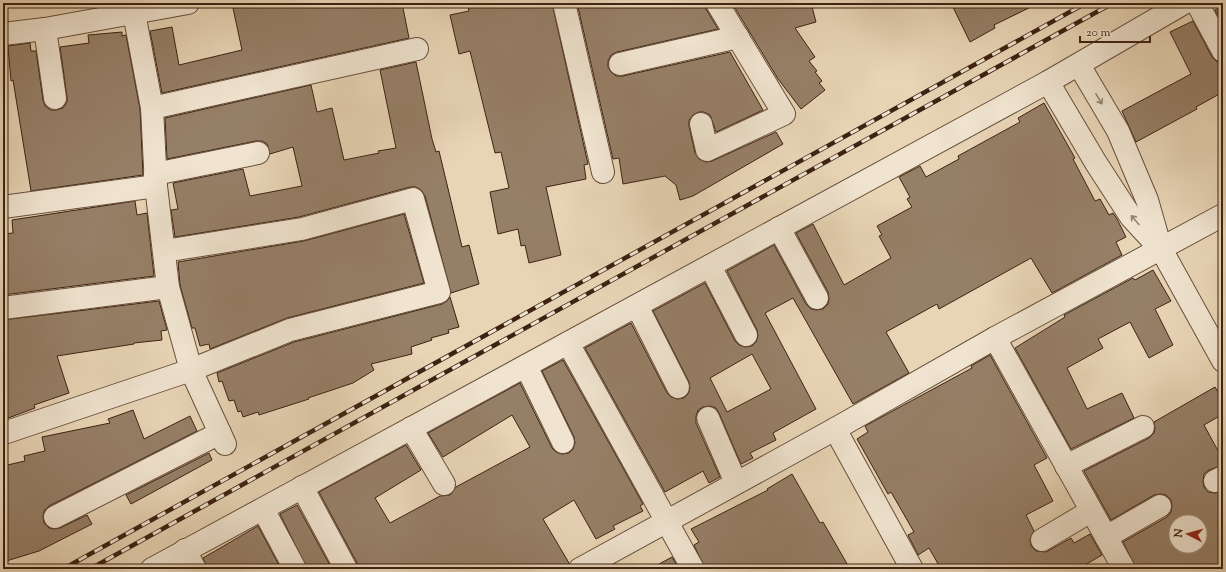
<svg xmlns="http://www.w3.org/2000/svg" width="1226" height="572" font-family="'Sorts Mill Goudy',serif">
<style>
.building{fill:#967f67;stroke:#3d2212;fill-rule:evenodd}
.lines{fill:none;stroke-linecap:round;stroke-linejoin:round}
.minor-casing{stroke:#684f3b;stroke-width:24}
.minor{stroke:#f0e4d0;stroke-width:22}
.rail-casing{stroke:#3d2212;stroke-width:4.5}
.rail{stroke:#f0e4d0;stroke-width:3;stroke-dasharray:9;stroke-linecap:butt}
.oneway{stroke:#968371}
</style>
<rect width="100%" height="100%" fill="#e8d5b6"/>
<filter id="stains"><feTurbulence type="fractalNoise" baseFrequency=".005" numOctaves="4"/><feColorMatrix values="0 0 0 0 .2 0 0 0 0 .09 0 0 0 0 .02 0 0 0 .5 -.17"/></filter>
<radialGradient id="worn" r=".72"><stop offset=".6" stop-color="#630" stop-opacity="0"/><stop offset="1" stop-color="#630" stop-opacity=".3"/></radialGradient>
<g class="building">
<polygon points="259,3 402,3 409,38 162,93 150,31 172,27 179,65 242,50 233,8"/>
<polygon points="467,3 552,3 588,164 584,165 586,179 546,187 561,255 529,263 525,245 521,246 518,229 498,234 490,192 509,188 501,152 495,153 470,51 459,54 450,15 469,11"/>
<polygon points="577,3 705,3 706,9 718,29 617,52 611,55 608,61 608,67 611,72 616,76 623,76 730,52 763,110 716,132 710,115 704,112 699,112 693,115 689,120 689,126 695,153 699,159 706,162 712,161 776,132 783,144 693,196 680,200 676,185 665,176 623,184 619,158 613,159"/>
<polygon points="732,3 811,3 816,22 795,28 815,57 809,61 817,71 815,72 822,81 819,83 825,90 801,109 778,79"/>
<polygon points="951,3 1039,3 994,25 995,28 970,42"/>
<polygon points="1223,6 1223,25 1215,10"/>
<polygon points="1193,21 1212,57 1217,62 1223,63 1223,92 1196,107 1197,109 1136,142 1122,111 1191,74 1170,32"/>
<polygon points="122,32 122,36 126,35 140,109 143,175 31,191 13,80 11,81 8,46 30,43 31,51 36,51 43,100 45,106 51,110 56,110 63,108 67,102 67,97 60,47 89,43 88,35"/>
<polygon points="416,62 432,139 436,152 439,151 462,247 469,245 479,284 451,293 425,196 421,190 416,187 410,187 299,217 175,237 171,210 178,209 173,183 243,169 250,196 302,186 293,147 270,154 267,144 262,141 256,141 167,159 165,118 311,85 317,112 332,108 344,160 379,153 378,151 396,148 380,70"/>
<path d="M1044,103l31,55 -2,1 22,42 5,-2 9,16 4,-2 4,6 9,18 -10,5 6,13 -70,38 -21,-35 -92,51 -2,-5 -51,28 23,41 -56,31 -60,-106 -28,15 51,96 -43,24 3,7 -26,13 3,5 -12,6 -22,-51 -3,-5 -6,-2 -7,1 -5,3 -2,6v7l24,54 -11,6 -6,-12 -38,21 -80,-144 46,-25 36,70 4,4 6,2 7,-1 4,-4 2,-6 -1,-6 -36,-71 52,-28 30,58 4,4 6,2 7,-1 4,-4 2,-6 -1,-6 -30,-59 47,-26 32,59 5,5 5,1 7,-1 5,-5 1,-5 -1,-7 -32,-59 17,-9 31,61 47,-27 -12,-22 3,-1 -5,-9 35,-19 -5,-8 3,-2 -11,-20 21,-11 6,11 33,-18 -1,-3 62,-34 -2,-4zM752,354l19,35 -44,23 -17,-34z"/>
<polygon points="135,201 137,215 147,213 154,276 3,295 3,234 13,233 12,220"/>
<polygon points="404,214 424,283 287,318 210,349 209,344 200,346 195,328 192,328 180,285 178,262 304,241"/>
<polygon points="1153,270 1171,301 1155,309 1173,345 1149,358 1130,322 1098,339 1103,348 1067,368 1087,409 1122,393 1134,418 1071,449 1015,348 1065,317 1064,315 1133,278 1135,280"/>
<polygon points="450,297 459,327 448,330 449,333 431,338 432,340 411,347 412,354 371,364 374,370 353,383 308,398 309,399 259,415 258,412 243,417 241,411 238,412 234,400 229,401 222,381 219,382 217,373 294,342 442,304 447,301"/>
<polygon points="159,301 167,330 161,331 162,340 134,343 134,344 57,356 69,393 34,405 35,408 3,420 3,320"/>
<polygon points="990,355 1047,458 1034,465 1053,501 1026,515 1034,531 1030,540 1031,546 1036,551 1046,552 1071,538 1074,543 1090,534 1102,555 1078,569 941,569 929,548 918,555 908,535 914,532 891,492 888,494 857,439 868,432 865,426 972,368 971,366"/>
<polygon points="563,360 643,504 640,506 643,511 613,526 615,529 596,539 574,500 543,519 569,563 568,569 358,569 357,563 319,492 406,445 421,470 375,498 390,523 440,496 450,495 456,487 530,447 512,415 443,457 428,433 520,383 552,448 556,452 562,454 569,453 573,449 575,443 574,437 542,371"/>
<path d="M1215,387l8,13v14l-19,11 19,35v5l-14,5 -5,4 -1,7 1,6 4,5 7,1 8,-2v78h-87l-13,-27 44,-25 4,-5 1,-6 -1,-6 -5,-5 -6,-1 -6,1 -43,25 -27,-49 65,-33 5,-5 1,-5 -1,-6zM1176,522h24v24h-24z"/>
<polygon points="133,410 144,439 190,416 197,431 49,506 44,511 43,517 44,523 49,528 54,529 60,528 87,515 92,524 39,551 3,562 3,466 25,461 24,456 45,451 42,437 110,423 108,419"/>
<polygon points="209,453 212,460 131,504 126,495"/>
<polygon points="792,474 820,523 823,522 850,569 705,569 694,545 699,542 691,529 768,490 767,489"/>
<polygon points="297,505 332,569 307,569 280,514"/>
<polygon points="258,526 281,569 207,569 203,558"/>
<polygon points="672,557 679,569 650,569"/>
</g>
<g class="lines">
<g class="minor-casing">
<g id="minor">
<polyline points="564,3 603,172"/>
<polyline points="1197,3 1223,51"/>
<polyline points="134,13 152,108 156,186 168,287 191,370 225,444"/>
<polyline points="45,29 55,98"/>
<polyline points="3,34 45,29 188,3"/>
<polyline points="620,64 738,37"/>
<polyline points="1079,65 1118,131 1147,200 1161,249 1223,361"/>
<polyline points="1048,82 1096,163 1131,217 1157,245"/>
<polyline points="152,108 417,49"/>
<polyline points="701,124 707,150 784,114 717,3"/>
<polyline points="155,174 258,153"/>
<polyline points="3,207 156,186"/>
<polyline points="779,228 817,298"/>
<polyline points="710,266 746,335"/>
<polyline points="637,306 678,387"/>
<polyline points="3,308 168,287"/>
<polyline points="995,338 1124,569"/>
<polyline points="568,343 693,569"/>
<polyline points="526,366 563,442"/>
<polyline points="708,418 736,483"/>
<polyline points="411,428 444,484"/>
<polyline points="835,429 912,569"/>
<polyline points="4,433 191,370 290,330 439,292 413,199 302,229 164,251"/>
<polyline points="1066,466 1143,427"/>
<polyline points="1215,481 1223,477"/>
<polyline points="302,487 346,569"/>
<polyline points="263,509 295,569"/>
<polyline points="55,517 220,433"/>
<polyline points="1106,537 1160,506"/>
<polyline points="1042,540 1091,511"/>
<polyline points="185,550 195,569"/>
<polyline points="152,569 1048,82 1184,3"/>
<polyline points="580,569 835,429 995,338 1223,215"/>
</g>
</g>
<use href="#minor" class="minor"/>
<g class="rail-casing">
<g id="rail">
<polyline points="63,569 1086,3"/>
<polyline points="90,569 1113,3"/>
</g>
</g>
<use href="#rail" class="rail"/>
</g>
<defs><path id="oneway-shaft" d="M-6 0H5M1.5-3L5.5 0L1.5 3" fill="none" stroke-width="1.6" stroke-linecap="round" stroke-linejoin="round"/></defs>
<g class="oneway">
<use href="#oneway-shaft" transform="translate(1099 99) rotate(60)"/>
<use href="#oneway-shaft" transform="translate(1135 220) rotate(-131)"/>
</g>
<rect width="1226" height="572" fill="none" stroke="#e8d5b6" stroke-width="16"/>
<rect x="4" y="4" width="1218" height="564" fill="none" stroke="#3d2212" stroke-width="2"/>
<rect x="8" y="8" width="1210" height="556" fill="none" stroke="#3d2212"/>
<g transform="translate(1188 534) rotate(276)"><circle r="19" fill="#f0e4d0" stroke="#a89684"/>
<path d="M0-3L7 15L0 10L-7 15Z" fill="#8f2418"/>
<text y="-6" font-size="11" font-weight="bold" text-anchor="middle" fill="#3d2212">N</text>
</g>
<path d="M1080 36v6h70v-6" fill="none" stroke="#3d2212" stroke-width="2"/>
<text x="1086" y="36" font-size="12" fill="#3d2212" stroke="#f0e4d0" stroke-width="3" paint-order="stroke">20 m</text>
<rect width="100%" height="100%" filter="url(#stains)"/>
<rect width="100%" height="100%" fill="url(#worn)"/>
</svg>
